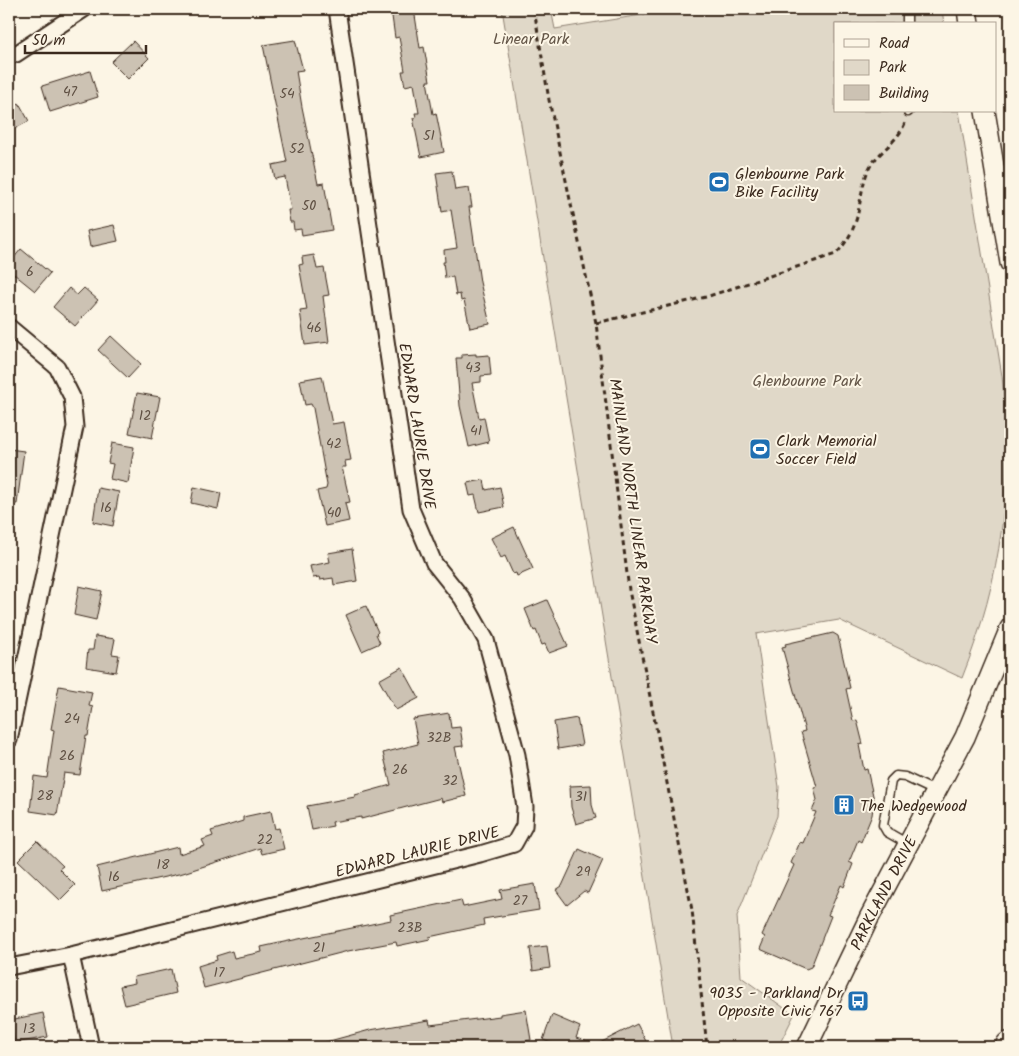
<svg xmlns="http://www.w3.org/2000/svg" width="1019" height="1056" font-family="Kalam,sans-serif">
<style>
.green{fill:#e0d8c8;stroke:#8e8173}
.building{fill:#ccc2b3;stroke:#3b2a1e}
.lines{fill:none;stroke-linecap:round;stroke-linejoin:round}
.service-casing{stroke:#3b2a1e;stroke-width:11}
.minor-casing{stroke:#3b2a1e;stroke-width:19}
.tertiary-casing{stroke:#3b2a1e;stroke-width:22}
.motorway-casing{stroke:#3b2a1e;stroke-width:31}
.path{stroke:#3b2a1e;stroke-width:3;stroke-dasharray:5 4;stroke-linecap:butt}
.service{stroke:#fcf5e5;stroke-width:8}
.minor{stroke:#fcf5e5;stroke-width:15}
.tertiary{stroke:#fcf5e5;stroke-width:19}
.motorway{stroke:#fcf5e5;stroke-width:28}
.labels{text-anchor:middle;stroke-width:4;stroke-linejoin:round;paint-order:stroke}
.number-label{font-size:14px;fill:#5f5043}
.park-label{font-size:16px;fill:#645648;stroke:#fcf5e5}
.poi-label{font-size:16px;fill:#3b2a1e;stroke:#fcf5e5;text-anchor:start}
.street-label{font-size:16px;fill:#3b2a1e;stroke:#fcf5e5}
</style>
<rect width="100%" height="100%" fill="#fcf5e5"/>
<filter id="ink" filterUnits="userSpaceOnUse"><feTurbulence type="fractalNoise" baseFrequency=".02" numOctaves="2"/><feDisplacementMap in="SourceGraphic" scale="10" xChannelSelector="R" yChannelSelector="G"/><feConvolveMatrix kernelMatrix="1 2 1 2 8 2 1 2 1" color-interpolation-filters="sRGB"/></filter>
<g filter="url(#ink)">
<path class="green" d="M502,9h49l4,20 123,-20h264l2,15h-109v87h124l43,265c12,109 0,201 -40,302l-123,-58 -83,14 23,153 -2,29 -40,100 4,61 53,38 -16,32h-105z"/>
<g class="building">
<polygon points="391,9 414,9 420,48 424,47 430,81 427,81 433,114 436,113 444,152 421,157 413,118 416,117 415,113 419,113 414,84 405,86 402,71 405,71 399,37 395,38"/>
<polygon points="295,40 303,70 296,71 302,107 318,184 324,183 332,230 302,235 301,229 294,230 293,222 290,222 288,210 291,210 285,177 275,179 272,165 287,162 263,45"/>
<polygon points="133,41 149,58 128,79 111,62"/>
<polygon points="90,71 98,97 50,112 42,86"/>
<polygon points="19,103 29,121 9,132 9,109"/>
<polygon points="452,171 455,190 469,188 472,207 469,207 480,282 490,324 470,328 464,300 461,301 460,294 456,295 453,277 445,278 443,262 445,262 444,250 457,248 451,210 442,212 436,173"/>
<polygon points="114,225 118,241 90,247 87,231"/>
<polygon points="21,249 50,273 35,291 9,270 9,264"/>
<polygon points="314,255 317,269 324,268 329,295 323,296 329,342 305,345 300,311 307,310 299,265 303,264 302,257"/>
<polygon points="69,288 77,295 84,288 98,300 75,326 53,307"/>
<polygon points="111,336 141,364 128,378 98,350"/>
<polygon points="476,354 476,356 489,355 491,375 481,376 481,382 472,383 479,418 484,417 489,442 469,447 460,406 456,358 462,358 462,355"/>
<polygon points="322,376 332,424 344,422 351,460 345,461 346,467 342,467 350,502 345,503 349,521 325,526 317,491 326,489 327,485 313,408 311,404 305,405 300,380"/>
<polygon points="137,393 160,397 152,438 129,433"/>
<polygon points="112,443 134,447 128,483 110,479 113,464 108,463"/>
<polygon points="9,449 24,451 17,504 9,503"/>
<polygon points="484,480 486,490 500,487 504,507 479,512 475,495 470,496 467,483"/>
<polygon points="194,487 221,493 218,509 191,503"/>
<polygon points="98,488 119,492 113,526 93,522"/>
<polygon points="514,527 533,569 517,576 516,573 513,574 505,556 501,558 491,538"/>
<polygon points="352,549 357,581 334,585 333,578 320,580 319,577 313,578 310,566 330,562 328,553"/>
<polygon points="79,586 102,591 96,620 74,615"/>
<polygon points="547,600 568,646 549,653 545,644 542,645 536,630 534,631 525,609"/>
<polygon points="366,606 378,632 376,634 380,643 362,651 346,615"/>
<polygon points="833,633 838,636 850,688 846,689 853,721 857,720 863,744 859,745 864,770 867,769 874,800 872,815 861,842 858,840 849,862 853,864 844,887 841,885 828,915 831,916 811,967 806,969 760,949 765,937 762,935 794,865 791,863 800,842 803,843 816,812 812,811 817,800 814,788 817,787 801,732 805,731 782,647 786,646 785,644"/>
<polygon points="95,636 115,639 112,654 119,655 116,672 86,667 88,650 93,650"/>
<polygon points="402,667 419,698 396,710 379,680"/>
<polygon points="59,686 92,692 89,706 93,707 88,736 86,736 80,775 64,773 57,815 30,811 34,776 47,778 54,730 51,729"/>
<polygon points="449,713 451,728 460,727 463,746 455,747 466,796 442,802 441,798 361,819 361,817 332,822 333,826 312,830 307,806 355,797 355,795 391,785 383,753 418,744 413,719"/>
<polygon points="577,718 582,745 558,749 554,722"/>
<polygon points="591,785 592,805 596,818 576,824 571,807 570,786"/>
<polygon points="271,811 275,829 279,828 284,849 262,854 260,848 183,873 102,891 97,867 178,847 179,854 205,846 202,840 213,836 211,831 243,821 243,817"/>
<polygon points="37,841 63,866 59,869 75,885 60,900 18,860"/>
<polygon points="579,849 603,860 588,893 584,891 567,905 556,890 562,886"/>
<polygon points="535,884 539,910 483,919 484,925 429,937 430,939 397,946 396,942 348,951 204,988 198,966 217,960 216,956 232,951 234,958 262,952 261,947 284,942 391,920 390,915 461,900 463,907 502,899 500,890"/>
<polygon points="547,946 550,968 533,971 530,948"/>
<polygon points="171,969 176,993 125,1005 120,986 135,983 134,977"/>
<polygon points="526,1010 531,1040 518,1042 518,1047 322,1047 322,1043 370,1030 429,1020 430,1025 500,1016 500,1014"/>
<polygon points="43,1013 48,1037 15,1043 10,1020"/>
<polygon points="552,1015 580,1027 576,1038 596,1045 637,1024 649,1047 562,1047 543,1040"/>
</g>
<g class="lines">
<g class="service-casing">
<g id="service">
<polyline points="907,24 907,9"/>
<polyline points="908,112 909,111"/>
<polyline points="908,844 887,832 883,825 891,781 896,776 905,777 937,792"/>
</g>
</g>
<g class="minor-casing">
<g id="minor">
<polyline points="9,56 16,54 84,9"/>
<polyline points="9,327 57,367 72,397 75,427 9,740"/>
<polyline points="71,955 91,1047"/>
<polyline points="9,967 71,955 480,854 514,844 524,826 525,807 517,755 486,640 462,598 434,563 411,509 337,9"/>
</g>
</g>
<g class="tertiary-casing">
<g id="tertiary">
<polyline points="967,9 969,24"/>
<polyline points="985,111 1010,263"/>
<path id="s1" d="M807,1047l62,-129 96,-181 45,-109"/>
</g>
</g>
<g class="motorway-casing">
<polyline id="motorway" points="1010,1047 1010,1046"/>
</g>
<g class="path">
<polyline points="534,9 549,100 596,323 629,590 692,910 707,1047"/>
<path d="M596,323l110,-26 130,-43c10,-11 17,-22 21,-37 4,-16 5,-37 14,-52 11,-16 27,-24 34,-42"/>
</g>
<use href="#service" class="service"/>
<use href="#minor" class="minor"/>
<use href="#tertiary" class="tertiary"/>
<use href="#motorway" class="motorway"/>
</g>
</g>
<defs>
<g id="stadium-square" transform="scale(1.125)"><rect x="-9" y="-9" width="18" height="18" rx="4" fill="#1f6fb2" stroke="#fcf5e5"/><path d="M0-5a6.5 5 0 1 0 0 10a6.5 5 0 1 0 0-10ZM-3.5-1.8h7v3.6h-7Z" fill="#fff"/></g>
<g id="building-square" transform="scale(1.125)"><rect x="-9" y="-9" width="18" height="18" rx="4" fill="#1f6fb2" stroke="#fcf5e5"/><path d="M-4-6H4V6H1V3H-1V6H-4ZM-2.5-4.3h1.7v1.8h-1.7ZM.8-4.3h1.7v1.8H.8ZM-2.5-1h1.7V.8h-1.7ZM.8-1h1.7V.8H.8Z" fill="#fff"/></g>
<g id="bus-square" transform="scale(1.125)"><rect x="-9" y="-9" width="18" height="18" rx="4" fill="#1f6fb2" stroke="#fcf5e5"/><path d="M-5-6H5V4H4V6H2V4H-2V6H-4V4H-5ZM-3.5-4V0h7V-4ZM-3.5 1.2v1.5H-2V1.2ZM2 1.2v1.5H3.5V1.2Z" fill="#fff"/></g>
</defs>
<g fill-rule="evenodd">
<use href="#stadium-square" x="719" y="182"/>
<use href="#stadium-square" x="760" y="449"/>
<use href="#building-square" x="844" y="805"/>
<use href="#bus-square" x="858" y="1001"/>
</g>
<g class="labels">
<g class="number-label">
<text x="70" y="96">47</text>
<text x="287" y="98">54</text>
<text x="429" y="140">51</text>
<text x="297" y="153">52</text>
<text x="309" y="210">50</text>
<text x="30" y="276">6</text>
<text x="314" y="332">46</text>
<text x="473" y="372">43</text>
<text x="145" y="420">12</text>
<text x="476" y="435">41</text>
<text x="334" y="448">42</text>
<text x="106" y="512">16</text>
<text x="334" y="517">40</text>
<text x="72" y="723">24</text>
<text x="439" y="742">32B</text>
<text x="67" y="760">26</text>
<text x="400" y="774">26</text>
<text x="450" y="785">32</text>
<text x="45" y="800">28</text>
<text x="581" y="801">31</text>
<text x="265" y="844">22</text>
<text x="163" y="869">18</text>
<text x="583" y="876">29</text>
<text x="114" y="881">16</text>
<text x="520" y="905">27</text>
<text x="410" y="932">23B</text>
<text x="319" y="952">21</text>
<text x="219" y="977">17</text>
<text x="29" y="1033">13</text>
</g>
<g class="park-label">
<text x="531" y="44">Linear Park</text>
<text x="807" y="386">Glenbourne Park</text>
</g>
<g class="poi-label">
<text x="735" y="179">Glenbourne Park<tspan x="735" dy="18">Bike Facility</tspan></text>
<text x="776" y="446">Clark Memorial<tspan x="776" dy="18">Soccer Field</tspan></text>
<text x="860" y="811">The Wedgewood</text>
<text x="842" y="998" text-anchor="end">9035 - Parkland Dr<tspan x="842" dy="18">Opposite Civic 767</tspan></text>
</g>
<g class="street-label">
<text transform="translate(418 426) rotate(81)" y="6">EDWARD LAURIE DRIVE</text>
<text transform="translate(634 511) rotate(82)" y="6">MAINLAND NORTH LINEAR PARKWAY</text>
<text transform="translate(417 851) rotate(-14)" y="6">EDWARD LAURIE DRIVE</text>
<text dy="6" stroke="none"><textPath href="#s1" startOffset="172">PARKLAND DRIVE</textPath></text>
</g>
</g>
<rect width="1019" height="1056" fill="none" stroke="#fcf5e5" stroke-width="30"/>
<rect x="15" y="15" width="989" height="1026" fill="none" stroke="#3b2a1e" stroke-width="2" filter="url(#ink)"/>
<rect x="834" y="22" width="162" height="90" fill="#fcf5e5" stroke="#afa495"/>
<rect x="844" y="39" width="25" height="8" fill="#fcf5e5" stroke="#afa495"/>
<text x="879" y="48" font-size="15" fill="#3b2a1e">Road</text>
<rect x="844" y="60" width="25" height="15" fill="#e0d8c8" stroke="#afa495"/>
<text x="879" y="72" font-size="15" fill="#3b2a1e">Park</text>
<rect x="844" y="85" width="25" height="15" fill="#ccc2b3" stroke="#afa495"/>
<text x="879" y="98" font-size="15" fill="#3b2a1e">Building</text>
<path d="M25 45v8h121v-8" fill="none" stroke="#3b2a1e" stroke-width="2.5"/>
<text x="32" y="45" font-size="15" fill="#3b2a1e" stroke="#fcf5e5" stroke-width="4" paint-order="stroke">50 m</text>
</svg>
